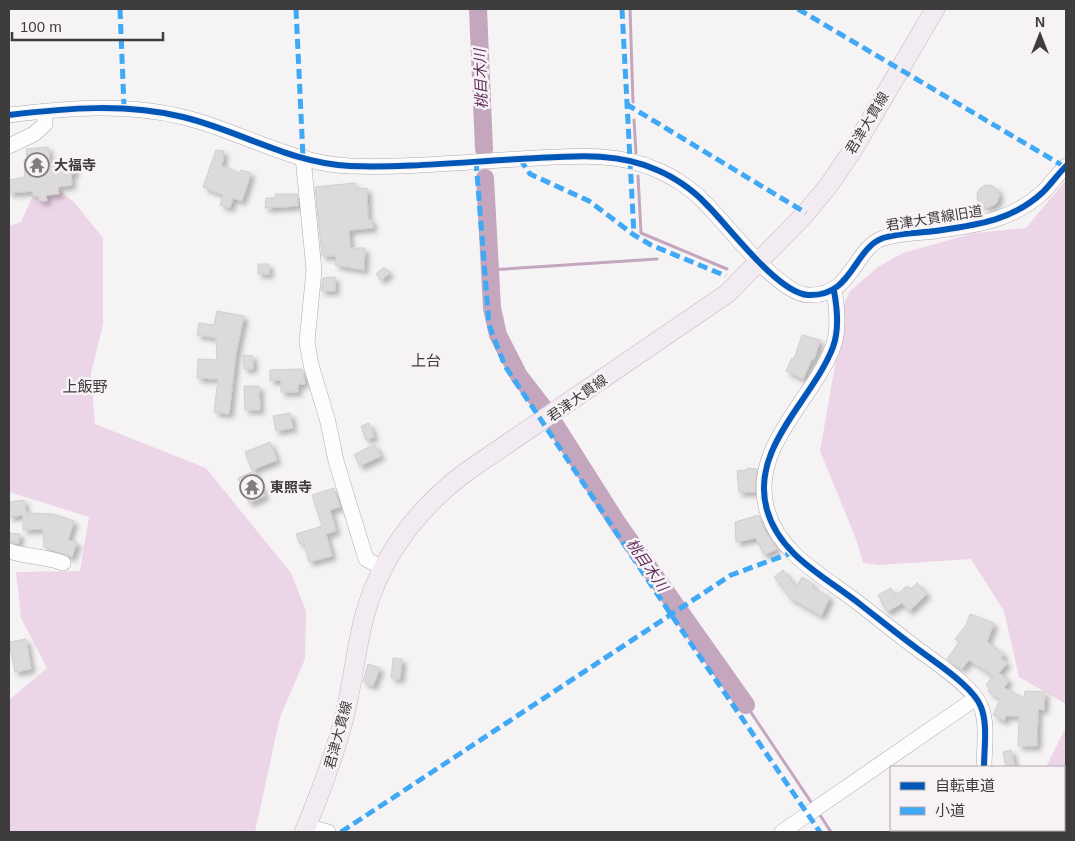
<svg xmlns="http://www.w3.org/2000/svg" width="1075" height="841" font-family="Helvetica,'Noto Sans JP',sans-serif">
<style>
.green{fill:#edd5e8}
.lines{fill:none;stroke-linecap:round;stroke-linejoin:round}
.stream{stroke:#c4a7be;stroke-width:3}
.river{stroke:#c4a7be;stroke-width:18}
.building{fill:#dcdbda;stroke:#d1cfce;filter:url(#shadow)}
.minor-casing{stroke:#acaaac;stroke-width:16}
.major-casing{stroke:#c1b5bf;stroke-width:20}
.minor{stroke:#fefdfe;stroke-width:15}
.major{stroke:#f2ebf1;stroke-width:19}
.quiet{stroke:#3fa9f5;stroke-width:5;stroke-dasharray:10 5;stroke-linecap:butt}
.cycleway-casing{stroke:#f7f2f6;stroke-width:9}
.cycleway{stroke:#0057b8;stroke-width:6}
.labels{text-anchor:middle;stroke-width:5;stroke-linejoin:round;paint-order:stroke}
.street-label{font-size:14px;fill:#3e3c3d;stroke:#f7f2f6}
.poi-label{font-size:14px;font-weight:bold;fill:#3e3c3d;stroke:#f7f2f6;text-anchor:start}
.water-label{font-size:15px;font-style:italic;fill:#602e5a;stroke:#f7f2f6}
.neighbourhood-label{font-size:15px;fill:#3e3c3d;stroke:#f7f2f6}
</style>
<defs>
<filter id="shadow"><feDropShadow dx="4" dy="4" stdDeviation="2.5" flood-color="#0004"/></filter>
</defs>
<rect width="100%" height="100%" fill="#f6f3f5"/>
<g class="green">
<polygon points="42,176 74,202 103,238 103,324 91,373 95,424 206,468 291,573 306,611 305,659 280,717 255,832 9,832 9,700 47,668 21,618 16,572 80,571 89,517 9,492 9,226 21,222"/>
<polygon points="1066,180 1066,704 1019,677 1004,611 971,559 880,565 863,563 856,539 820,451 841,331 843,307 850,291 878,267 903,253 974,233 1026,228"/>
<polygon points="1066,727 1066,816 1064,813 1064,767 1046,767"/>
</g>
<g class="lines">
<g class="stream">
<polyline points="630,9 633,102"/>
<polyline points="634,120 636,153"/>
<polyline points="638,176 641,233 727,269"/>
<polyline points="490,270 657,259"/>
<polyline points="746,705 813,805"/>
<polyline points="818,812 831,832"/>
</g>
<g class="river">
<polyline points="478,9 484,149"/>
<polyline points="485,178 492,308 498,335 519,376 543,407"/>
<polyline points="554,423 618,524 746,705"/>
</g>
</g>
<g class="building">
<polygon points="48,147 50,163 73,160 75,173 71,174 72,185 58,187 59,194 46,195 47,201 39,201 38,196 34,197 33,191 9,193 9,180 25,177 24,160 27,159 26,149"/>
<polygon points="216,150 224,151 222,166 240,173 241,170 251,173 242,201 233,198 230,208 220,205 223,195 203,187"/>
<polygon points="355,183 356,189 367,188 368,220 372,220 373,228 349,230 350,248 365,248 364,270 335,265 336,256 322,256 315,187"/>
<circle cx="988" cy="196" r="11"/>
<polygon points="275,194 297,194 298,206 265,208 266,198 275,198"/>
<rect x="258" y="264" width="11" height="10"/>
<polygon points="384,267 390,273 381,280 376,274"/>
<polygon points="335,277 335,291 321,291 323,278"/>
<polygon points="217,311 244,316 236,354 229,414 214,412 218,379 197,378 198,359 217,360 216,338 197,335 199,323 214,325"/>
<polygon points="802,335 820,340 814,360 812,359 803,379 786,371 792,358 794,359"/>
<polygon points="243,355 253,356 253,369 244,369"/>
<polygon points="302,369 305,384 298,384 298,392 281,392 281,380 270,381 270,370"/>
<polygon points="244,386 259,386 260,410 245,410"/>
<polygon points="290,413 293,428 276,431 273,416"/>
<polygon points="369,423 374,437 366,440 361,426"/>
<polygon points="270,442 277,460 252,470 245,452"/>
<polygon points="374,444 381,456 360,466 354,455"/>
<polygon points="747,468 757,469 755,492 739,492 737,471 747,470"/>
<polygon points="254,471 265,496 249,503 238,478"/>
<polygon points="334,488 340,507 330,510 336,531 326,534 332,556 309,562 304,543 300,544 296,534 322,526 312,495"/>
<polygon points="24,500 26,513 53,514 74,521 68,540 77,542 72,557 44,547 43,529 23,530 23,515 9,517 9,502"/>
<polygon points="759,515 765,531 777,549 764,555 756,538 736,542 735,522"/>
<polygon points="10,533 20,534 19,543 9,542"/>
<polygon points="783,570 796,587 802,577 814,585 812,588 830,597 821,616 790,598 774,577"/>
<polygon points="917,583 927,594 909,611 902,603 887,612 878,595 891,588 895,596 907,586 911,589"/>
<polygon points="970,614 994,623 987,642 1004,654 1001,658 1007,663 999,673 1009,680 1004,688 1024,698 1025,691 1045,692 1044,710 1038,709 1037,746 1018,746 1019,716 1006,716 1004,721 993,715 1000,699 988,691 990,689 986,685 993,676 969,660 962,669 947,659 959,642 955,639 966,625"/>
<polygon points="26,639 31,669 15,672 9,642"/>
<polygon points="393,658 402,659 400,679 391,678"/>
<polygon points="368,664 380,668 373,686 363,682"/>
<polygon points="1011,750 1015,767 1006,767 1003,752"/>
</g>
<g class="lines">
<g class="minor-casing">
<g id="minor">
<path d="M9,115c58,-7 116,-12 174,2 55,13 109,47 167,49 56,2 113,-4 169,-7 46,-2 95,-9 138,11 17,7 36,20 48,33 23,22 72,90 103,92 45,2 45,-46 75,-57 16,-5 36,-5 52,-7 41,-6 77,-10 108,-39 8,-8 15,-18 23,-26"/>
<polyline points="9,146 34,134 45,124 45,111"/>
<polyline points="303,157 314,270 307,342 311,365 328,422 336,461 366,559 381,567"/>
<path d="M834,291c3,16 5,40 -1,56 -20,53 -84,101 -66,163 13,46 59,67 94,95 23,18 45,36 69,53 15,11 45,32 51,49 7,17 3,42 3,60"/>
<path d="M9,551c17,6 36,5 54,12"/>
<polyline points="306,826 328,832"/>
<polyline points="1015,830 1017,832"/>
<polyline points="782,832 976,698"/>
</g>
</g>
<g class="major-casing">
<path id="major" d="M304,832c16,-38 31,-77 41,-118 8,-33 11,-67 20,-100 17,-60 52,-105 101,-142l262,-179 78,-80 23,-28 25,-37 81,-139"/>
</g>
<use href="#minor" class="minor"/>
<use href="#major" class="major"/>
<g class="quiet">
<polyline points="120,9 124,107"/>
<polyline points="296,9 303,157"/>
<polyline points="622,9 634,235"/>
<polyline points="798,9 1065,167"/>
<polyline points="626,104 806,213"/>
<polyline points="520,159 530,174 589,201 634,235 651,245 726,276"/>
<polyline points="476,161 489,325 505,366 670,613 820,832"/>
<polyline points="341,832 731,575 794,552"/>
</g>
<g class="cycleway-casing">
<g id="cycleway">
<path d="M9,115c58,-7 116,-12 174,2 55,13 109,47 167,49 56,2 113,-4 169,-7 46,-2 95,-9 138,11 17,7 36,20 48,33 23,22 72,90 103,92 45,2 45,-46 75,-57 16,-5 36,-5 52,-7 41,-6 77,-10 108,-39 8,-8 15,-18 23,-26"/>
<path d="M834,291c3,16 5,40 -1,56 -20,53 -84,101 -66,163 13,46 59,67 94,95 23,18 45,36 69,53 15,11 45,32 51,49 7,17 3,42 3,60"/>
</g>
</g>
<use href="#cycleway" class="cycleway"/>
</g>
<defs>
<g id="temple-ring" transform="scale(1.25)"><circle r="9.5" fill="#f7f2f6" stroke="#7e7c7d" stroke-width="1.5"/><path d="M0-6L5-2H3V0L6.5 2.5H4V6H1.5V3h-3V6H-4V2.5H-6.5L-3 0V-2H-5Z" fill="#7e7c7d"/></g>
</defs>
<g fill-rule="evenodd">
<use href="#temple-ring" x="37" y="165"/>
<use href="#temple-ring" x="252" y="487"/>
</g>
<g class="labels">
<g class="street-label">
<text transform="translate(867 123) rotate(-59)" y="5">君津大貫線</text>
<text transform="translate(934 218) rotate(-9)" y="5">君津大貫線旧道</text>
<text transform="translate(577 398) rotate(-35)" y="5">君津大貫線</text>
<text transform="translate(338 735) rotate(-75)" y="5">君津大貫線</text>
</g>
<g class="poi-label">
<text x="54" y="170">大福寺</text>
<text x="270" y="492">東照寺</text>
</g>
<g class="water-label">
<text transform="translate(481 79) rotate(-92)" y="5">桃目木川</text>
<text transform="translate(647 565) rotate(55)" y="5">桃目木川</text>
</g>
<g class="neighbourhood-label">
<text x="426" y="366">上台</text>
<text x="85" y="392">上飯野</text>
</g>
</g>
<rect width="1075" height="841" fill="none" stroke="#3e3c3d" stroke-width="20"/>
<rect x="890" y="766" width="175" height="65" fill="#f7f2f6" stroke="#ada9ac"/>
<rect x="900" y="782" width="25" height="8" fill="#0057b8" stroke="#ada9ac"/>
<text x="935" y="791" font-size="15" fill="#3e3c3d">自転車道</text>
<rect x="900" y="807" width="25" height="8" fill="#3fa9f5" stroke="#ada9ac"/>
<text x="935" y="816" font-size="15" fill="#3e3c3d">小道</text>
<g transform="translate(1040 35)" stroke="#f7f2f6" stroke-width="4" paint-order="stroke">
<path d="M0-4L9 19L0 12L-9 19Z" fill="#3e3c3d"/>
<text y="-8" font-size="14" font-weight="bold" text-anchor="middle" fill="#3e3c3d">N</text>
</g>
<path d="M12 32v8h151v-8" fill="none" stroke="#3e3c3d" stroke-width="2.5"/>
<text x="20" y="32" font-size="15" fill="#3e3c3d" stroke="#f7f2f6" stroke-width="4" paint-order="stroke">100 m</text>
</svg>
